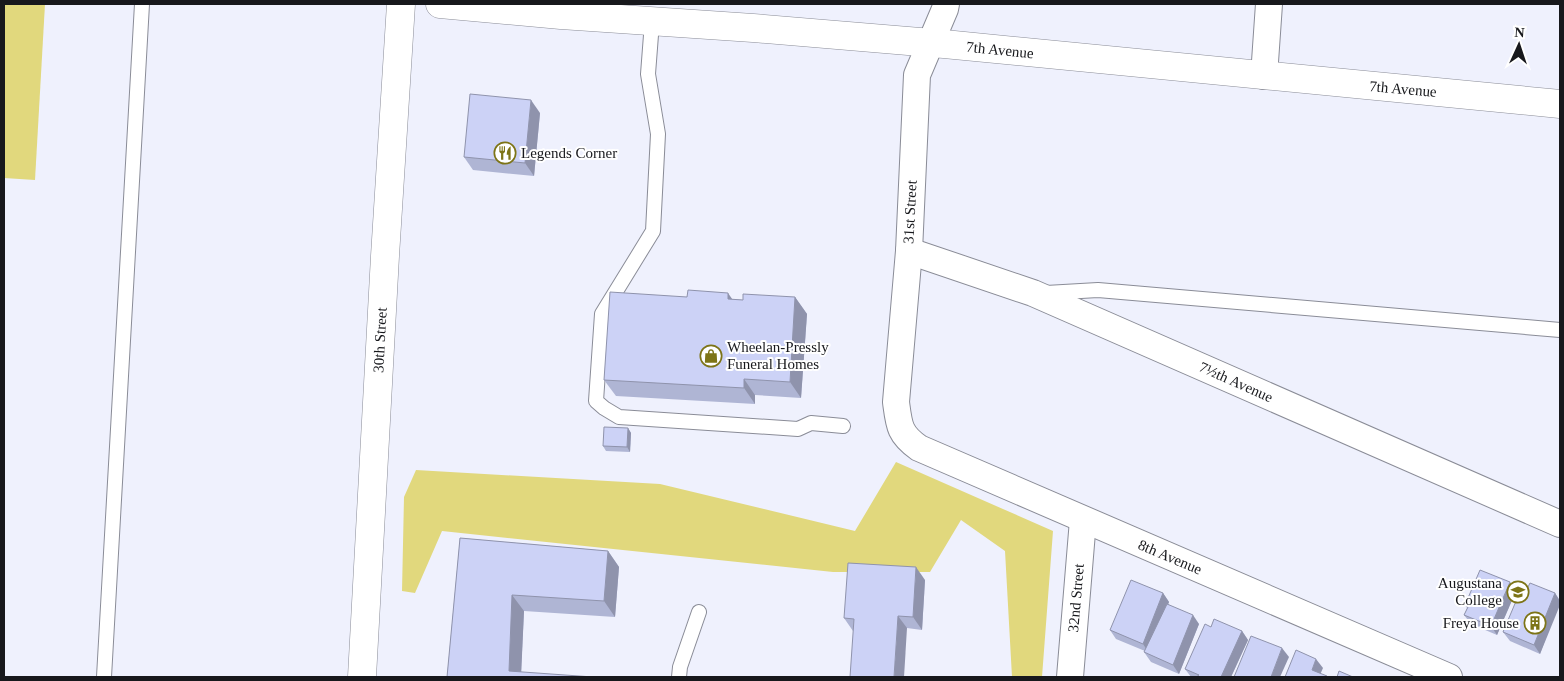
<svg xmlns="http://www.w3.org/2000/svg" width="1564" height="681" font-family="Georgia,serif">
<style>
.green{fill:#e1d87d}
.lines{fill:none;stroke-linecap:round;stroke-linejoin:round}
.service-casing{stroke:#8a8c97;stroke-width:16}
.minor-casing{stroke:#8a8c97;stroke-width:28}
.tertiary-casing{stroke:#8a8c97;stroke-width:29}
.service{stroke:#fff;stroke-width:14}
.minor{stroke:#fff;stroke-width:26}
.tertiary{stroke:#fff;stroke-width:28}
.wall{fill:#afb5d4}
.shaded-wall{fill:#8f93ac}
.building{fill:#ccd2f6;stroke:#8f93ac}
.labels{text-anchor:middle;stroke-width:4;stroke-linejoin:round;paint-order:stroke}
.street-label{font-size:15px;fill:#17181c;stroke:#fff}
.poi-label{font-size:15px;fill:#17181c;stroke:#fff;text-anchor:start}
</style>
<rect width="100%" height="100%" fill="#eff1fd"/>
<g class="green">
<polygon points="4,4 45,4 35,180 4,178"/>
<polygon points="896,462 1053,531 1042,677 1012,677 1005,551 961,520 930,572 833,572 442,531 415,593 402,591 404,497 416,470 660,484 855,531"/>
</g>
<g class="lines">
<g class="service-casing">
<g id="service">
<polyline points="652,22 648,74 658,134 653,231 602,314 596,401 604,408 619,417 798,429 811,423 843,426"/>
<polyline points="1046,293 1098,290 1560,330"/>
<polyline points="104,677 142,4"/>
<polyline points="679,677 680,667 699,612"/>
</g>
</g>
<g class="minor-casing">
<g id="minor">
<path d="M946,4l-1,5 -28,66 -8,176 -13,151c3,23 3,32 23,46l530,229"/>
<polyline points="1264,76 1269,4"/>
<polyline points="909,251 1033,293 1560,524"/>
<polyline points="1070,677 1083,520"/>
</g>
</g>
<g class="tertiary-casing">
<g id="tertiary">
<polyline points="440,4 561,15 753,28 944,44 1560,104"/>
<polyline points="362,677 385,256 401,4"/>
</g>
</g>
<use href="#service" class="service"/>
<use href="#minor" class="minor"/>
<use href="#tertiary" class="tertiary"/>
</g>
<g class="wall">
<polygon points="540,113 534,176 473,170 464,157"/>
<polygon points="795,297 807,314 801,398 755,395 755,404 616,396 604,380 732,299 743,300"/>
<polygon points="628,428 631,433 630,452 606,451 603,446"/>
<polygon points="460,538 608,551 619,567 615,617 524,611 521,672 447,677"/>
<polygon points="925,580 922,630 907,628 853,631 844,618"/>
<polygon points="1527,589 1555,593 1560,601 1540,654 1510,641 1503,632"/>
<polygon points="1516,591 1497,635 1471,624 1464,615 1467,608 1465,605"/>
<polygon points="1163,593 1169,602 1168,604 1199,624 1179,674 1151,662 1144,652 1145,651 1116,639 1110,630"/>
<polygon points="1211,627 1242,631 1248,640 1231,677 1191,677 1185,669"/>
</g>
<g class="shaded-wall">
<polygon points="531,100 540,113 534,176 525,163"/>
<polygon points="728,293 739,309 728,299"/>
<polygon points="795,297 807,314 801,398 790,382"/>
<polygon points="744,379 755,395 755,404 744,388"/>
<polygon points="628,428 631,433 630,452 627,447"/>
<polygon points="608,551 619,567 615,617 604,601"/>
<polygon points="916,567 925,580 922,630 913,617"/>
<polygon points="1510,582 1516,591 1497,635 1491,626"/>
<polygon points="1163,593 1169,602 1149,653 1143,644"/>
<polygon points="1555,593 1560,601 1560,605 1540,654 1534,645"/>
<polygon points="512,595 524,611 521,677 509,671"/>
<polygon points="1193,615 1199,624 1179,674 1173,665"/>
<polygon points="898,616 907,628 904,677 894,677"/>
<polygon points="1242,631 1248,640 1231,677 1221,677"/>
<polygon points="1282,648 1289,657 1280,677 1271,677"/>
<polygon points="1316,659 1323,668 1319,677 1312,670"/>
</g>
<g class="building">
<polygon points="470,94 531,100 525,163 464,157"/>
<polygon points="688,290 728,293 728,299 743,300 743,294 795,297 790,382 744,379 744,388 604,380 610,292 687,297"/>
<polygon points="604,427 628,428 627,447 603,446"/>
<polygon points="460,538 608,551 604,601 512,595 509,671 593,677 447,677"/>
<polygon points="848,563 916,567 913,617 898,616 894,677 850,677 854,619 844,618"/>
<polygon points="1480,570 1510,582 1491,626 1464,615 1468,607 1465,605"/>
<polygon points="1131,580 1163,593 1143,644 1110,630"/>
<polygon points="1530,583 1555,593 1534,645 1503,632 1522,587 1527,589"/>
<polygon points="1167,604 1193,615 1173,665 1144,652"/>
<polygon points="1214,619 1242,631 1221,677 1196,677 1199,675 1185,669 1205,624 1211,627"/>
<polygon points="1251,636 1282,648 1271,677 1234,677"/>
<polygon points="1296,650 1316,659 1312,670 1327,676 1327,677 1285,677"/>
<polygon points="1339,671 1353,677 1337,677"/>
</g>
<defs>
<g id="restaurant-ring" transform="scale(1.125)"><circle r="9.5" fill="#fff" stroke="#7d7417" stroke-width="1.5"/><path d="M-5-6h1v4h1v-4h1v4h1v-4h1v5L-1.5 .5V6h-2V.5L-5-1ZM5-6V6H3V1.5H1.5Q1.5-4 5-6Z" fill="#7d7417"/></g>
<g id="shop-ring" transform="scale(1.125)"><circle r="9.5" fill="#fff" stroke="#7d7417" stroke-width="1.5"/><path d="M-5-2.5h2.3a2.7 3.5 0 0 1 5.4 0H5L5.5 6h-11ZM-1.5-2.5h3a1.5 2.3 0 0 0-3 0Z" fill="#7d7417"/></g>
<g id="university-ring" transform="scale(1.125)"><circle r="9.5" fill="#fff" stroke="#7d7417" stroke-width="1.5"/><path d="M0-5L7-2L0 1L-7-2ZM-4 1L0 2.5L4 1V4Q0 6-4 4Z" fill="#7d7417"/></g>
<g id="building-ring" transform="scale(1.125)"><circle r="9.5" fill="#fff" stroke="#7d7417" stroke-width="1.5"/><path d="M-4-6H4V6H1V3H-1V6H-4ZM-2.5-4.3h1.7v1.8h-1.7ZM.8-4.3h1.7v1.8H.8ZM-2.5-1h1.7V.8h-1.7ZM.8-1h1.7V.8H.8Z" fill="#7d7417"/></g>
</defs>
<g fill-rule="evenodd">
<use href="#restaurant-ring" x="505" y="153"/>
<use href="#shop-ring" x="711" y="356"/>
<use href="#university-ring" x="1518" y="592"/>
<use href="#building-ring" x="1535" y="623"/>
</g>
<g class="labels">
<g class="street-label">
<text transform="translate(1000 50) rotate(6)" y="5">7th Avenue</text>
<text transform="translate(1403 89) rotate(5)" y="5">7th Avenue</text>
<text transform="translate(910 212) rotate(-87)" y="5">31st Street</text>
<text transform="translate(380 340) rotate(-87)" y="5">30th Street</text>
<text transform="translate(1236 382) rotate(24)" y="5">7½th Avenue</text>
<text transform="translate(1170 557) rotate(23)" y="5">8th Avenue</text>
<text transform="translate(1076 598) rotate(-85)" y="5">32nd Street</text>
</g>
<g class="poi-label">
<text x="521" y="158">Legends Corner</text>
<text x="727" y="352">Wheelan-Pressly<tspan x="727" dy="17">Funeral Homes</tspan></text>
<text x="1502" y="588" text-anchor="end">Augustana<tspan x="1502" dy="17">College</tspan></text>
<text x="1519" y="628" text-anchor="end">Freya House</text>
</g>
</g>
<rect width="1564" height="681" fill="none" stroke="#17181c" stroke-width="10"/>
<g transform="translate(1519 45) rotate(3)" stroke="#ffffff" stroke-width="4" paint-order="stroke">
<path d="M0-4L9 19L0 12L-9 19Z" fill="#17181c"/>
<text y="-8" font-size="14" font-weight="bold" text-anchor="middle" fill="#17181c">N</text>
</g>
</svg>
